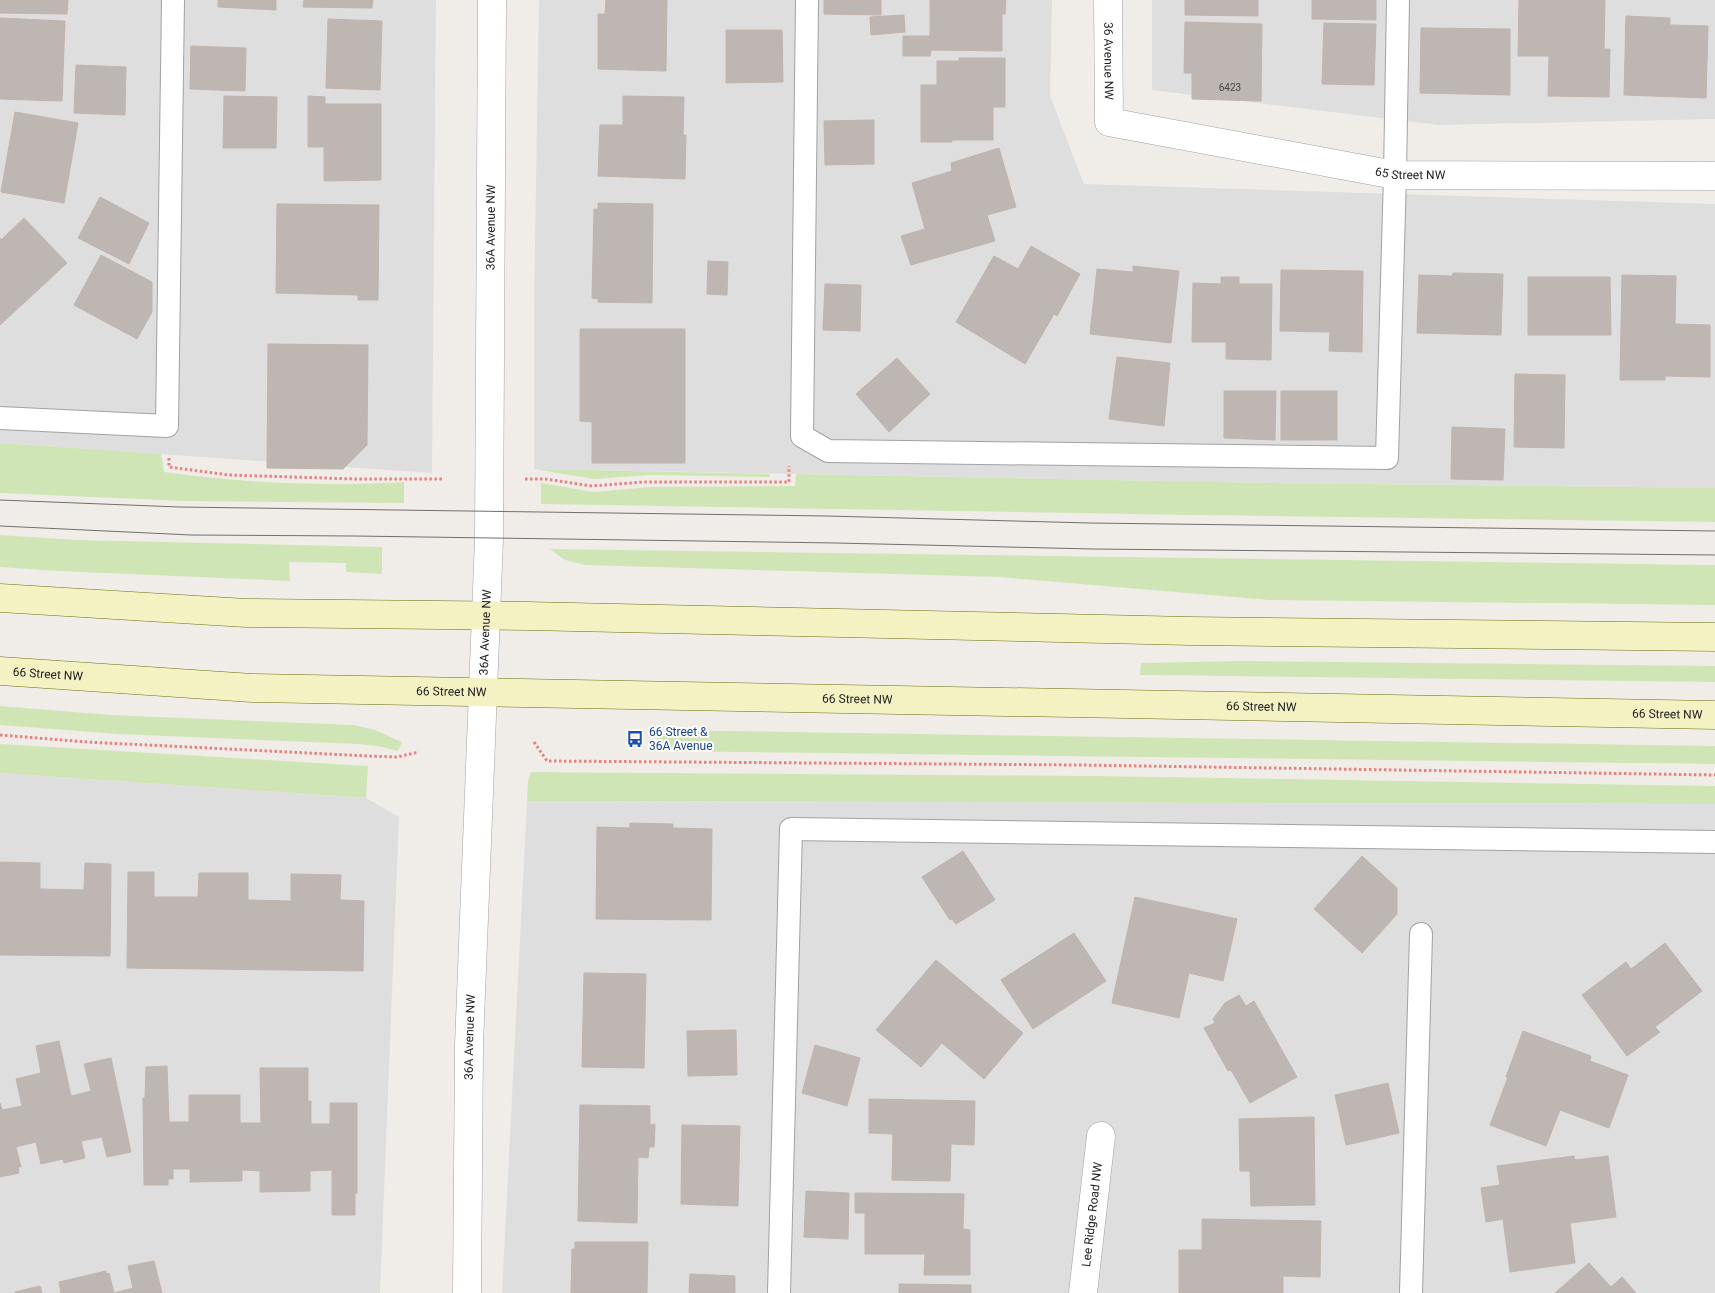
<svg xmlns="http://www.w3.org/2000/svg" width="1715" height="1293" font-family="Roboto,sans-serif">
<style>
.residential{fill:#dfdede}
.grass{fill:#d0e5b5}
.building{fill:#beb6b2;stroke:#c1b4ac}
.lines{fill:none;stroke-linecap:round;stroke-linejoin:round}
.service-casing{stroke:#a2a2a2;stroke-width:24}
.minor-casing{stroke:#a2a2a2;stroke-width:29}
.tertiary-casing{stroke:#a2a2a2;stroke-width:29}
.secondary-casing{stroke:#6d6f11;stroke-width:29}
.path{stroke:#ec807e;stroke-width:3;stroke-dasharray:2.5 2.5;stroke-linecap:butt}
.service{stroke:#fff;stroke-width:22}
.minor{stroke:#fff;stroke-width:28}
.tertiary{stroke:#fff;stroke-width:28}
.secondary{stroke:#f4f2c3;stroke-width:28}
.tram{stroke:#6f6f6f;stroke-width:1}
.labels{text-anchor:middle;stroke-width:4;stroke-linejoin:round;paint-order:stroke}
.number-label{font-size:10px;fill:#484645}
.street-label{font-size:12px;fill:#212121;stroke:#fff}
.transit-label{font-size:12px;fill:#164399;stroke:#fff;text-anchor:start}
</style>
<rect width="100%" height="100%" fill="#f0ede9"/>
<g class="residential">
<polygon points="0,0 436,0 432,473 0,443"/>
<polygon points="539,0 1052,0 1050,96 1084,184 1715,204 1715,488 1271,483 534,469 534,303"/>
<polygon points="1152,0 1715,0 1715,119 1439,125 1152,90"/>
<polygon points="0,773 366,798 399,817 380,1293 0,1293"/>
<polygon points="527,801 1715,804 1715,1293 502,1293"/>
</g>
<g class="grass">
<path d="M0,443l161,11 3,18c79,11 160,15 240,10v21l-220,-2 -184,-8z"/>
<polygon points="534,469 770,474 770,477 650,475 594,479"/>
<polygon points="796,474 1271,483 1715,488 1715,522 1188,515 541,504 541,483 594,492 650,487 795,486"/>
<polygon points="0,535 78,540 382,547 382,574 346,572 346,563 289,562 290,581 58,571 0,567"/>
<polygon points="550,549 1715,565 1715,605 1269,600 999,577 585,565 565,560"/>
<polygon points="1240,661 1715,666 1715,682 1140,675 1141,663"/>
<polygon points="0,706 111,715 354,725 375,730 402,742 398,751 378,746 358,744 118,734 0,725"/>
<polygon points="658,730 1715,746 1715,764 657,751"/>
<polygon points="0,744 368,766 366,798 0,773"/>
<polygon points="531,772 1095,776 1715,786 1715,804 527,801 528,781"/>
</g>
<g class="building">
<polygon points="0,0 68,0 67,14 0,13"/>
<polygon points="218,0 276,0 276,10 218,7"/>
<polygon points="304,0 373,0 372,8 303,7"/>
<polygon points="606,0 667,0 666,71 598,69 598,14 605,14"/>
<polygon points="824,0 881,0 881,15 824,14"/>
<polygon points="930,0 1006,0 1005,14 1002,14 1002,51 931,50 930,56 903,56 903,36 930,36"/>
<polygon points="1185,0 1258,0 1258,16 1185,15"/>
<polygon points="1312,0 1376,0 1376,20 1312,19"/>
<polygon points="1519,0 1605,0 1604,49 1610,49 1609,97 1548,96 1549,56 1518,56"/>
<polygon points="904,15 905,32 871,35 870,17"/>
<polygon points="1626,16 1670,18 1670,25 1708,26 1706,98 1624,95"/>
<polygon points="0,18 65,21 62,101 0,99"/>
<polygon points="328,19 382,21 380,90 326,88"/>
<polygon points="1185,22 1262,24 1261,101 1192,99 1192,73 1184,73"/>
<polygon points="1324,23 1376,24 1374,85 1322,84"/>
<polygon points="1421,28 1510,29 1510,95 1420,93"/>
<polygon points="726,30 782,30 783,82 726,83"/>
<polygon points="191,46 246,48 245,91 190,89"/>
<polygon points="959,58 1005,58 1005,107 993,107 993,140 952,140 952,142 921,142 921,85 937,85 937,61 959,61"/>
<polygon points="76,65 126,67 125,115 74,113"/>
<polygon points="224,96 277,97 276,148 223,148"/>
<polygon points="308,96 325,97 325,104 381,104 381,180 324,181 324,147 308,147"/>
<polygon points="623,96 684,97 683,135 686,135 685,179 598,176 600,125 623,125"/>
<polygon points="15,112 78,123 64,203 1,192"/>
<polygon points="874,120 874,164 825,165 824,121"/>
<polygon points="999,148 1016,207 987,215 995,241 911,265 901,236 925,229 912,183 952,171 951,163"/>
<polygon points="100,197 149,223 129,264 78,238"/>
<polygon points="598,203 653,204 652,303 598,302 598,299 592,298 594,209 598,209"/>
<polygon points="277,204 379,205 378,300 358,300 358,295 276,293"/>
<polygon points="24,218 67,263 0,325 0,238 1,240"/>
<polygon points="1031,246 1080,274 1057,316 1054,314 1025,364 956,322 994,256 1018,269"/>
<polygon points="101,255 152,282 152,312 137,339 74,305"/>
<polygon points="708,261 728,262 727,295 707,294"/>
<polygon points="1133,266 1179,271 1171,343 1090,334 1097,269 1133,272"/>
<polygon points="1281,270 1363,271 1362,352 1329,351 1330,332 1280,331"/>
<polygon points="1453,273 1503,274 1501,335 1417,333 1419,275 1452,276"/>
<polygon points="1622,275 1676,276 1675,324 1710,325 1710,377 1665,376 1665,380 1620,380"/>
<polygon points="1221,277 1239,277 1239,284 1272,284 1271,360 1226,359 1226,342 1192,342 1193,283 1221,284"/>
<polygon points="1528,277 1610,277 1611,335 1528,335"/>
<polygon points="825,284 861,285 860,331 823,330"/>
<polygon points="580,329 685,329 685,463 592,463 592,422 580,421"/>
<polygon points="268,344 368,345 367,445 343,469 267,468"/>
<polygon points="1117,357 1170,363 1164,426 1109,419"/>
<polygon points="897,358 930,394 889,432 856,394"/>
<polygon points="1515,374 1565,375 1564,448 1514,447"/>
<polygon points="1224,391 1276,391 1275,440 1224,438"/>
<rect x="1281" y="391" width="56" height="49"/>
<polygon points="1452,427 1505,429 1503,480 1451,479"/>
<polygon points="630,823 673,824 673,828 712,829 711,920 596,919 597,827 630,828"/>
<polygon points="963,851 995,900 956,924 952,919 950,920 922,877"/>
<polygon points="1362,856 1397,888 1397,914 1362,953 1314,909"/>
<polygon points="0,862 40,863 40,889 84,890 85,863 111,864 110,956 0,955"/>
<polygon points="128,872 154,872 154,897 198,897 199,873 248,873 248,900 291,901 291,874 341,875 340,900 364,901 363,971 127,968"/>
<polygon points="1135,897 1237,919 1223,981 1189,973 1179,1018 1112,1003"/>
<polygon points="1074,933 1106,981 1033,1029 1001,980"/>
<polygon points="1665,943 1702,991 1655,1027 1660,1032 1627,1056 1582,995 1626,962 1631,969"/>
<polygon points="936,960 1023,1033 984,1079 942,1043 921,1067 876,1030"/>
<polygon points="584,973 646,974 644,1068 582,1067"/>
<polygon points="1239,995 1246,1006 1254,1001 1297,1077 1250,1103 1231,1070 1228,1071 1204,1028 1215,1023 1213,1019 1225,1003"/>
<polygon points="736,1030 737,1075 688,1076 687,1031"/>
<polygon points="1523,1031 1591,1056 1590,1061 1628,1075 1609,1128 1560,1110 1546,1146 1490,1125 1508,1077 1506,1077"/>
<polygon points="59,1041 71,1096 91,1091 84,1064 111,1058 131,1152 107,1157 102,1137 81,1141 85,1158 64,1163 63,1159 41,1164 36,1142 16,1147 21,1167 18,1167 19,1173 0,1177 0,1103 2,1110 22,1106 16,1079 41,1073 36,1046"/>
<polygon points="815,1045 860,1058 847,1106 802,1093"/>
<polygon points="167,1066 169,1122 189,1122 189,1095 240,1095 240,1123 261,1123 260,1068 308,1068 308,1101 311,1101 311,1124 330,1124 330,1103 357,1103 357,1193 355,1194 355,1215 332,1215 332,1170 310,1171 310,1191 260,1192 260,1171 242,1170 242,1181 190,1182 190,1169 173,1169 173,1179 168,1179 168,1185 144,1185 143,1098 145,1098 146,1067"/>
<polygon points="1388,1083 1399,1133 1346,1145 1335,1095"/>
<polygon points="869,1099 975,1101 974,1145 951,1144 950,1181 892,1180 893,1134 869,1133"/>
<polygon points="580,1105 650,1106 650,1125 655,1124 654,1147 649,1147 648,1158 638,1157 637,1223 578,1221"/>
<polygon points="1314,1117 1315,1205 1251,1206 1250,1171 1240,1171 1239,1119"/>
<polygon points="682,1125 740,1126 738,1206 681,1204"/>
<polygon points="1574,1156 1575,1160 1608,1156 1616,1217 1570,1223 1575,1263 1510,1272 1503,1219 1486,1222 1481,1188 1500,1185 1497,1166"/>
<polygon points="806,1191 849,1193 848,1239 804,1237"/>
<polygon points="855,1193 964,1194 963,1229 970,1230 970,1275 924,1275 925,1254 865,1254 865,1213 855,1213"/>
<polygon points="1202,1219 1321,1221 1320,1277 1283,1276 1283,1293 1179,1293 1179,1250 1202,1250"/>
<polygon points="575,1242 648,1242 647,1293 571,1293 572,1249 575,1249"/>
<polygon points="154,1261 162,1293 61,1293 59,1282 106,1271 106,1274 109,1273 114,1293 133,1288 128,1266"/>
<polygon points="1589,1263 1611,1287 1622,1277 1636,1293 1555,1293"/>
<polygon points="690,1274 735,1276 735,1293 689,1293"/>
<polygon points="899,1284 971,1285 971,1293 899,1293"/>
<polygon points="40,1286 42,1293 15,1293 15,1292"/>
</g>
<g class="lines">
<g class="service-casing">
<g id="service">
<polyline points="807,0 802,436 828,451 1387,458 1395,175 1398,0"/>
<polyline points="0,418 167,426 173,0"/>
<polyline points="779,1293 791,829 1715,842"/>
<polyline points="1411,1293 1421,934"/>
</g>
</g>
<g class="minor-casing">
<g id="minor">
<path id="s1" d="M1108,0l1,122 286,53 320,1"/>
<path id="s2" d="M1083,1293l18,-157"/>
</g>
</g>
<g class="tertiary-casing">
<g id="tertiary">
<path id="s3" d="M467,1293l2,-248 20,-506 3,-539"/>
</g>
</g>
<g class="secondary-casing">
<g id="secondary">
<polyline points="0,598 246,613 527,616 1190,631 1715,637"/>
<path id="s4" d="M0,671l252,17 1463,27"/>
</g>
</g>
<g class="path">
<polyline points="169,458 169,467 229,475 356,479 444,479"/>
<polyline points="525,479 545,479 592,486 644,482 789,482 789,466"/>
<polyline points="0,735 87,742 368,756 397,757 419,752"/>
<polyline points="534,742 547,761 1080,765 1715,775"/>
</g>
<use href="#service" class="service"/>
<use href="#minor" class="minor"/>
<use href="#tertiary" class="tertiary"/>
<use href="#secondary" class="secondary"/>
<g class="tram">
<polyline points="0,500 179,507 827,516 1090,523 1715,531"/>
<polyline points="0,526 191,535 355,536 836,543 1093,549 1715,555"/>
</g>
</g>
<defs>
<g id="bus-bare" transform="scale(1.35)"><path d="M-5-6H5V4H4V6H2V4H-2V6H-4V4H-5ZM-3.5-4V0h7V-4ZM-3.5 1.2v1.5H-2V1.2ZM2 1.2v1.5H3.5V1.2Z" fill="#1a4fb4" stroke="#fff" stroke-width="2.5" paint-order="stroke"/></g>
</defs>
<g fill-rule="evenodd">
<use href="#bus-bare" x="635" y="739"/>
</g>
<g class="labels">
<g class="number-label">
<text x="1230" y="91">6423</text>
</g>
<g class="street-label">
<text dy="4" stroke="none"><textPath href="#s1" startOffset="61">36 Avenue NW</textPath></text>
<text dy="4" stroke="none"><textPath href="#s1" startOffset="428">65 Street NW</textPath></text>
<text dy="4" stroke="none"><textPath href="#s3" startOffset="1066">36A Avenue NW</textPath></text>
<text dy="4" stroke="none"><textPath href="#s3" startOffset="661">36A Avenue NW</textPath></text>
<text dy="4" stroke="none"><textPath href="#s4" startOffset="48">66 Street NW</textPath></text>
<text dy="4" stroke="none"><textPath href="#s4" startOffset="452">66 Street NW</textPath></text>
<text dy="4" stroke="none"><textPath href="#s4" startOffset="858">66 Street NW</textPath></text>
<text dy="4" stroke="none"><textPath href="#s4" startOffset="1262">66 Street NW</textPath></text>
<text dy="4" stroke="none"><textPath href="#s4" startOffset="1668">66 Street NW</textPath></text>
<text dy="4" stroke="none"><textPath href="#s3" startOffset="256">36A Avenue NW</textPath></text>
<text dy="4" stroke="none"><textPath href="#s2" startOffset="79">Lee Ridge Road NW</textPath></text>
</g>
<g class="transit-label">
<text x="649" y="736">66 Street &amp;<tspan x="649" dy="14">36A Avenue</tspan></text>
</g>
</g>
</svg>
